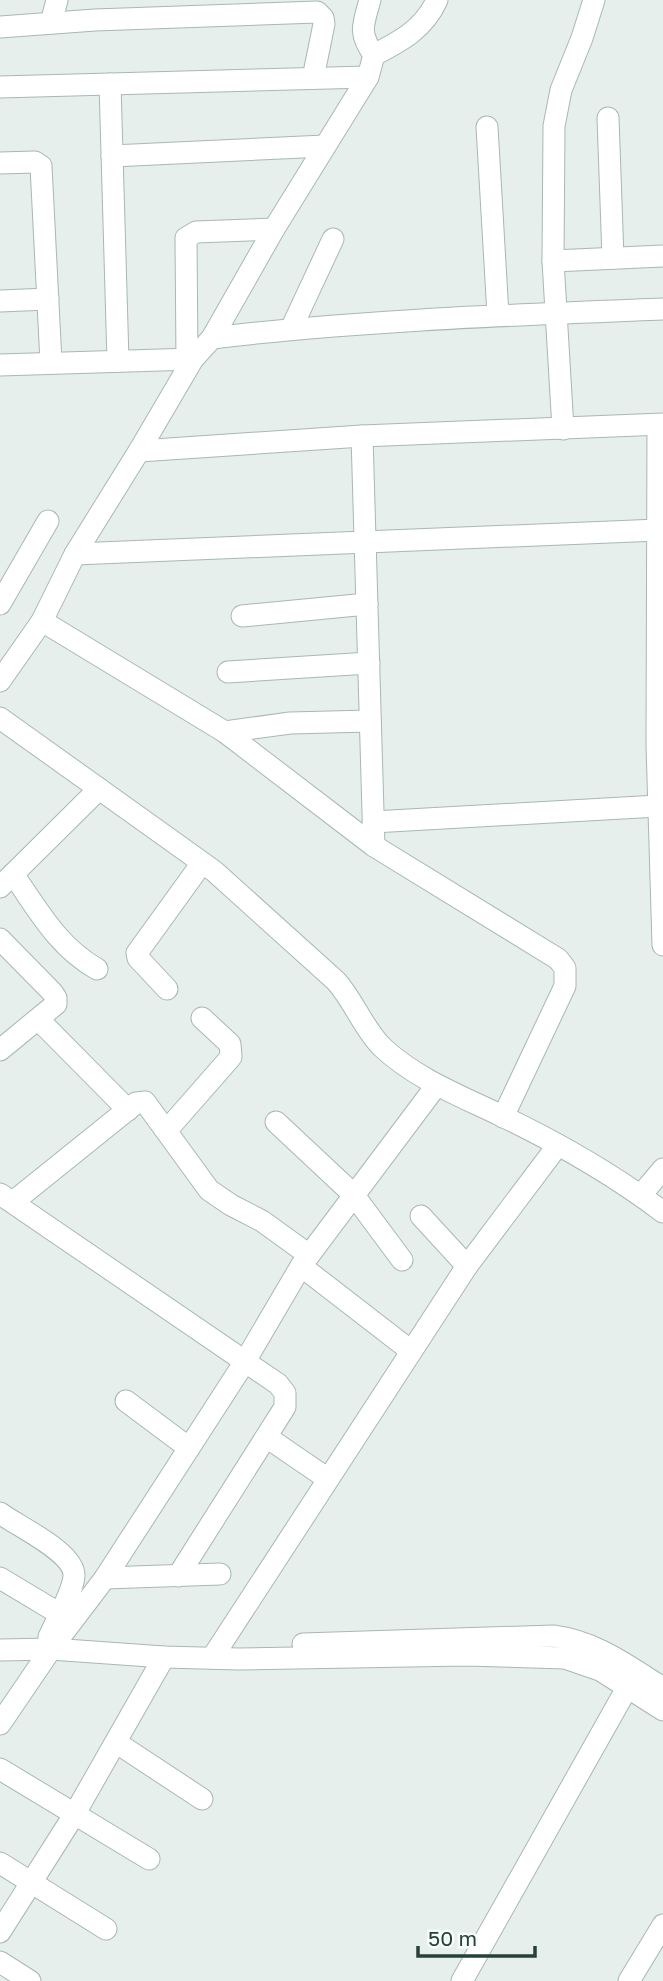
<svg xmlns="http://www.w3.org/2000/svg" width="663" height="1981" font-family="'Golos Text',sans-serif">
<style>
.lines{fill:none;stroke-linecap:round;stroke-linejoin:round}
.minor-casing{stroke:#a8b8b2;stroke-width:23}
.minor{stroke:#fff;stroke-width:21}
</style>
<rect width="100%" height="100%" fill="#e6efeb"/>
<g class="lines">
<g class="minor-casing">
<g id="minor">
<path d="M370,0c-7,25 -12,33 4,55"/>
<polyline points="51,23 57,0"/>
<polyline points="0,27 95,20 317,12 323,18 324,24 313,78"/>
<polyline points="110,84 118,361"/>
<polyline points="0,87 368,77"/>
<polyline points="608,118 613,258"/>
<polyline points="487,127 498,315"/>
<polyline points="112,156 325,146"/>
<polyline points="0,163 35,162 41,166 51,362"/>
<polyline points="553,261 663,256"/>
<polyline points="0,301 48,299"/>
<polyline points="291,329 333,239"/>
<path d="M212,338c150,-18 300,-23 451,-29"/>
<polyline points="187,359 186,238 196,232 274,229"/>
<polyline points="0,365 193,359"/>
<polyline points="658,425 657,745 663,945"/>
<polyline points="563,429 553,261 554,126 561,90 582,38 594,0"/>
<polyline points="362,436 374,846"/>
<polyline points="139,451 362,436 663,424"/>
<polyline points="75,554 658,530"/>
<polyline points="0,604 48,521"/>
<polyline points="242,616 367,604"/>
<polyline points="42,621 225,732 374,846 558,959 565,968 565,986 503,1117"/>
<polyline points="228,672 369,663"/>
<path d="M0,681l42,-60 33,-67 64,-103 54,-92 19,-21 62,-109 94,-152 6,-22c27,-14 50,-26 63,-55"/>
<path d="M0,718l214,153 122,110c18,20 27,47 46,66 34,32 79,49 120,69 56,27 112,59 161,96"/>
<polyline points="225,732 290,723 370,721"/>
<polyline points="373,822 658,806"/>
<path d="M13,874c25,36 45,73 84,95"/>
<polyline points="0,887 99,789"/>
<polyline points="0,939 52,992 56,998 56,1004 0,1050"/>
<polyline points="167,989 138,958 137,953 202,863"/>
<polyline points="39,1020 128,1110"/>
<polyline points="276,1122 353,1194 402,1260"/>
<polyline points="167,1130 231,1057 230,1044 202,1018"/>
<polyline points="0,1194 278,1384 285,1393 285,1407 178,1576"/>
<polyline points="641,1195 663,1169"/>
<polyline points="13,1202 136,1103 145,1102 209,1190 231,1205 262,1221 309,1255"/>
<polyline points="421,1216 467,1266"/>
<polyline points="301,1266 411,1351"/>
<polyline points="126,1401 189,1448"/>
<polyline points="268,1438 328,1479"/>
<path d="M0,1513c17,13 75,39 74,63 -1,16 -18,45 -25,61"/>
<polyline points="0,1578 60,1614"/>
<polyline points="105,1578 220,1574"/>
<path d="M303,1644l250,-8c42,5 75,30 110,52"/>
<polyline points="0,1650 51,1649 164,1657 239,1659 466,1655 565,1658 600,1670 663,1710"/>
<polyline points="212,1658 467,1266 558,1145"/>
<polyline points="0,1724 51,1649 105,1578 244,1363 301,1266 436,1086"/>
<polyline points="117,1743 202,1799"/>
<polyline points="0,1769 149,1859"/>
<polyline points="0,1863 106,1929"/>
<polyline points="0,1932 74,1815 164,1657"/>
<polyline points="0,1962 30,1981"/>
<polyline points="462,1981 627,1688"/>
<polyline points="629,1981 663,1925"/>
</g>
</g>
<use href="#minor" class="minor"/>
</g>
<path d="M418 1946v10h117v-10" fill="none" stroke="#24423a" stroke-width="3.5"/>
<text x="428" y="1946" font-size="21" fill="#24423a" stroke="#f7fbf9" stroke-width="5" paint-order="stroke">50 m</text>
</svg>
